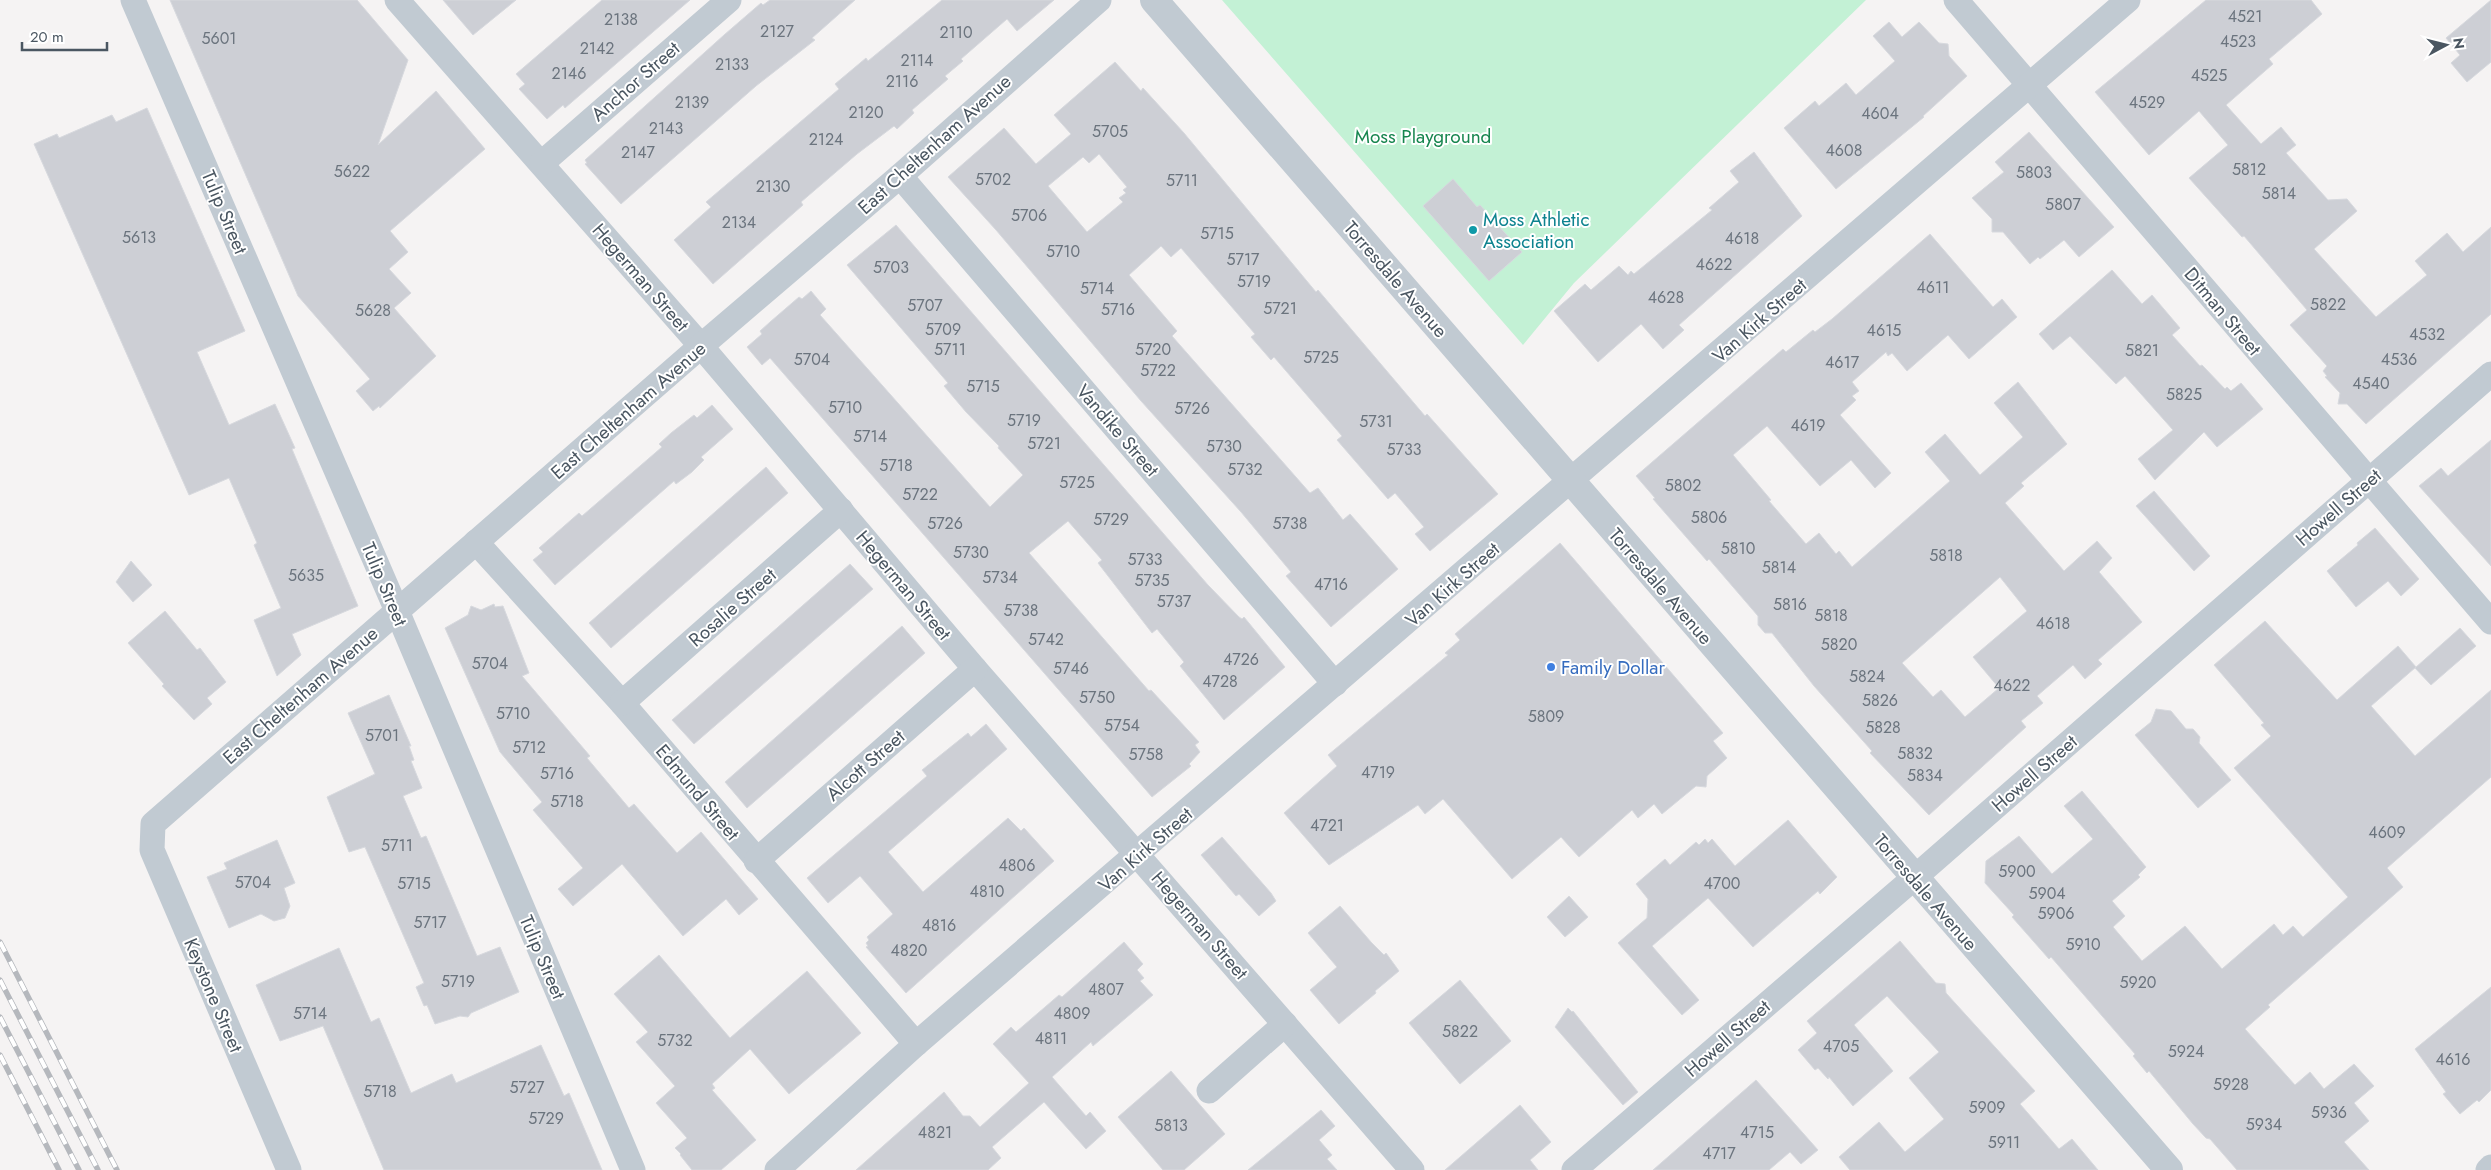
<svg xmlns="http://www.w3.org/2000/svg" width="2491" height="1170" font-family="Jost,sans-serif">
<style>
.green{fill:#c3f1d5}
.building{fill:#cdcfd5;stroke:#d7d9de;fill-rule:evenodd}
.lines{fill:none;stroke-linecap:round;stroke-linejoin:round}
.minor{stroke:#c1cad2;stroke-width:25}
.tertiary{stroke:#c1cad2;stroke-width:28}
.rail-casing{stroke:#b5b8bd;stroke-width:5.5}
.rail{stroke:#fff;stroke-width:4;stroke-dasharray:11;stroke-linecap:butt}
.culture-dot{fill:#0f9aa8;stroke:#fff;stroke-width:2}
.shop-dot{fill:#3f7fe0;stroke:#fff;stroke-width:2}
.labels{text-anchor:middle;stroke-width:4;stroke-linejoin:round;paint-order:stroke}
.number-label{font-size:16px;fill:#6b747e}
.street-label{font-size:19px;fill:#4a5661;stroke:#fff}
.park-label{font-size:19px;fill:#17864f;stroke:#fff}
.culture-label{font-size:19px;fill:#0d838f;stroke:#fff;text-anchor:start}
.shop-label{font-size:19px;fill:#366cbe;stroke:#fff;text-anchor:start}
</style>
<rect width="100%" height="100%" fill="#f5f3f3"/>
<polygon class="green" points="1222,0 1866,0 1574,283 1523,345"/>
<g class="building">
<polygon points="170,0 357,0 408,60 378,145 436,91 485,149 390,231 408,252 389,269 411,293 394,308 436,356 380,408 379,406 373,411 356,391 370,379 298,296"/>
<polygon points="443,0 516,0 473,35"/>
<polygon points="602,0 690,0 565,108 563,105 547,119 519,89 525,84 516,74"/>
<polygon points="770,0 855,0 812,38 815,40 756,86 621,204 585,164 587,163 585,160 724,35 761,3 763,5"/>
<polygon points="942,0 1054,0 1017,31 1007,19 961,59 963,61 945,76 948,79 912,110 914,113 897,129 894,126 857,154 801,202 803,205 713,284 674,240 711,207 706,202 839,89 835,84 866,58 868,61"/>
<polygon points="2206,0 2311,0 2322,14 2269,59 2273,64 2226,105 2261,144 2281,127 2296,145 2286,153 2328,200 2347,199 2357,211 2314,249 2376,317 2427,275 2415,261 2447,233 2463,252 2491,227 2491,314 2366,424 2347,404 2338,404 2340,393 2325,377 2327,376 2323,371 2327,366 2290,325 2307,310 2244,236 2242,237 2189,178 2228,145 2199,111 2149,155 2095,92"/>
<polygon points="2491,0 2491,62 2467,82 2451,63 2460,55 2446,38"/>
<polygon points="1889,22 1902,37 1919,22 1939,43 1948,44 1949,56 1967,76 1923,116 1924,117 1836,189 1784,128 1815,101 1819,106 1846,83 1856,95 1895,61 1873,36"/>
<path d="M1115,62l26,29 2,-3 41,45 132,159 2,-2 107,126 2,-2 71,80 -68,57 -15,-17 9,-7 -29,-34 -7,6 -51,-59 5,-4 -68,-79 -3,3 -20,-23 4,-3 -74,-86 -10,9 -10,-11 -32,29 48,56 -5,5 138,157 8,-5 25,32 7,-6 48,55 -67,58 -45,-51 5,-4 -50,-60 -100,-111 -145,-171 -48,-53 56,-49 32,36 35,-30 -17,-19zM1099,154l28,33 -4,3 3,3 -7,5 4,4 -36,30 -39,-46 35,-29 6,6z"/>
<polygon points="147,108 245,331 197,352 229,425 275,404 295,448 292,449 358,606 292,634 301,655 277,676 254,620 281,608 254,545 257,543 229,478 189,495 34,144 57,134 59,138 112,115 116,122"/>
<polygon points="2029,132 2114,227 2079,257 2064,240 2040,259 2038,257 2030,264 2003,232 1992,232 1992,219 1972,198 2004,172 1995,162"/>
<polygon points="1754,152 1802,216 1679,325 1684,330 1663,349 1641,324 1598,362 1554,311 1585,284 1591,290 1619,266 1628,275 1631,271 1634,274 1712,210 1709,208 1739,182 1730,171"/>
<polygon points="1453,179 1477,207 1480,205 1522,252 1489,281 1423,206"/>
<polygon points="896,225 1208,585 1239,617 1242,619 1244,617 1285,667 1224,720 1180,666 1184,662 1157,629 1152,633 1098,563 1102,560 1068,521 1029,553 1149,691 1151,690 1199,742 1195,745 1200,752 1189,764 1191,766 1152,797 770,358 762,365 747,347 762,334 760,331 770,322 799,297 802,299 811,291 826,309 820,315 990,507 1023,475 998,448 999,446 966,412 944,386 948,383 847,265"/>
<path d="M1930,234l63,73 9,-8 15,18 -48,42 -21,-24 -41,36 -15,-18 -4,3 -2,-4 -34,30 7,9 -7,5 4,4 -16,15 51,58 -16,15 -24,-28 -31,26 -53,-60 -34,29 38,45 -2,1 37,43 13,-11 17,21 3,-3 13,16 98,-86 -25,-29 20,-18 35,41 43,-38 -29,-34 24,-21 49,62 -46,39 3,3 -19,17 59,68 33,-30 15,17 -13,14 43,50 -44,38 4,4 -17,15 -12,-14 -36,31 6,7 -22,18 5,6 -97,88 -59,-62 2,-2 -58,-65 -42,-53h-7l-7,-8v-9l-49,-57 -2,2 -54,-62 2,-1 -19,-22 147,-127 3,3 27,-22 2,2 17,-13zM2000,577l27,34 -54,46 26,31 -34,29 -24,-27 -8,7 -31,-34z"/>
<polygon points="2112,270 2142,304 2152,295 2180,328 2172,335 2200,366 2202,365 2225,389 2227,387 2231,391 2241,383 2263,409 2217,447 2204,432 2155,480 2138,459 2173,430 2125,376 2116,384 2070,336 2053,350 2039,334"/>
<polygon points="712,405 733,429 701,457 704,460 692,472 676,484 674,481 555,585 533,560 543,552 539,548 579,513 582,516 662,447 659,444 671,433 694,415 697,418"/>
<polygon points="2491,440 2491,566 2419,486 2441,468 2448,476"/>
<polygon points="766,467 788,493 611,648 589,623"/>
<polygon points="2154,491 2210,556 2194,571 2136,506"/>
<polygon points="2375,528 2419,579 2401,596 2388,581 2356,607 2327,571 2358,545 2357,543"/>
<polygon points="1560,543 1723,733 1713,741 1727,758 1707,776 1706,787 1696,786 1662,814 1654,804 1638,818 1632,810 1579,857 1561,837 1512,879 1443,799 1425,814 1418,805 1329,865 1284,813 1337,766 1328,755 1448,655 1445,653 1460,640 1455,634"/>
<polygon points="131,561 152,585 133,602 116,582"/>
<polygon points="850,564 873,589 694,744 672,720"/>
<polygon points="494,604 495,607 503,606 529,673 522,676 590,756 587,758 629,808 634,804 677,853 701,832 758,899 739,915 726,899 683,936 622,864 573,906 558,889 583,868 533,810 542,802 500,752 445,628 468,615 471,606 481,610"/>
<polygon points="165,611 197,650 200,648 226,682 207,698 212,704 194,720 162,686 164,684 128,643"/>
<polygon points="2265,621 2337,700 2398,646 2416,667 2371,706 2415,756 2491,690 2491,777 2387,868 2403,887 2268,1005 2270,1007 2245,1029 2295,1085 2310,1072 2324,1089 2354,1064 2374,1086 2354,1103 2369,1121 2344,1142 2369,1170 2237,1170 2210,1139 2206,1138 2193,1124 2149,1071 2147,1073 2133,1056 2135,1054 2051,957 2049,959 2012,917 2014,915 1985,883 1986,861 2019,836 2052,874 2093,839 2064,806 2082,791 2146,867 2138,875 2140,877 2112,901 2125,916 2113,927 2142,961 2185,926 2222,969 2274,924 2283,935 2293,926 2303,937 2348,897 2234,768 2271,736 2261,725 2264,723 2214,665"/>
<polygon points="902,626 925,653 747,808 725,782"/>
<polygon points="2460,628 2476,646 2431,685 2415,668"/>
<polygon points="389,695 411,746 409,746 414,760 411,761 422,788 403,796 421,838 426,836 477,956 500,947 519,992 471,1013 468,1017 460,1016 435,1024 427,1005 424,1006 416,987 424,983 365,847 349,852 327,797 375,774 348,713"/>
<polygon points="2156,709 2171,711 2186,729 2193,729 2200,737 2199,743 2231,780 2198,808 2135,735 2151,722"/>
<polygon points="986,724 1007,749 888,852 923,892 1008,818 1021,831 1024,828 1054,861 906,993 866,947 868,946 866,943 869,940 867,937 893,914 860,876 828,903 807,878 927,776 922,770 968,733 971,737"/>
<polygon points="1788,820 1837,877 1820,894 1818,891 1753,947 1708,898 1652,946 1699,1000 1682,1015 1618,943 1647,918 1648,899 1636,884 1665,859 1670,865 1696,842 1699,845 1705,839 1708,843 1712,839 1735,866"/>
<polygon points="1222,837 1271,893 1276,901 1259,916 1239,894 1236,896 1201,855"/>
<polygon points="277,840 295,883 284,888 290,906 285,918 274,921 261,914 229,928 207,877 227,869 224,863"/>
<polygon points="1569,896 1588,917 1565,937 1547,917"/>
<polygon points="1340,906 1371,942 1384,955 1386,953 1399,971 1375,991 1376,993 1339,1024 1310,990 1337,967 1308,933"/>
<polygon points="1900,941 1936,983 1945,984 1946,993 2035,1091 2020,1104 2040,1127 2059,1149 2072,1139 2098,1170 1850,1170 1839,1157 1879,1122 1905,1152 1944,1119 1909,1078 1939,1052 1887,996 1854,1025 1893,1071 1853,1106 1829,1077 1828,1079 1818,1068 1815,1070 1798,1050 1817,1033 1807,1021"/>
<polygon points="1124,942 1143,964 1137,970 1144,978 1140,981 1153,995 1093,1046 1091,1042 1052,1077 1086,1116 1090,1112 1106,1131 1086,1149 1044,1102 992,1147 1001,1158 988,1170 856,1170 944,1092 963,1116 970,1116 980,1127 1029,1083 993,1044 1011,1027 1016,1032 1059,995 1062,997"/>
<polygon points="339,948 371,1022 379,1018 411,1093 452,1074 456,1083 541,1045 564,1096 569,1093 602,1170 384,1170 323,1026 280,1041 256,985"/>
<polygon points="659,955 730,1038 807,971 861,1033 789,1094 750,1049 712,1084 715,1088 712,1090 756,1140 721,1170 692,1170 680,1155 681,1154 675,1148 687,1138 656,1103 675,1086 636,1042 648,1032 614,994"/>
<polygon points="1460,980 1511,1041 1460,1084 1409,1023"/>
<polygon points="2491,987 2491,1090 2479,1102 2477,1100 2460,1114 2443,1094 2446,1092 2415,1049"/>
<polygon points="1568,1008 1572,1012 1573,1011 1638,1092 1623,1105 1555,1027"/>
<polygon points="1171,1071 1225,1134 1184,1170 1163,1170 1118,1117"/>
<polygon points="1756,1080 1818,1150 1801,1164 1790,1152 1769,1170 1653,1170"/>
<polygon points="1520,1105 1551,1142 1530,1160 1538,1170 1445,1170"/>
<polygon points="1321,1110 1335,1126 1319,1140 1332,1155 1327,1159 1337,1170 1248,1170"/>
</g>
<g class="lines">
<g class="minor">
<polyline points="133,0 397,611 633,1170"/>
<polyline points="397,0 701,346 975,669 1412,1170"/>
<polyline points="1956,0 2491,622"/>
<polyline points="542,163 729,0"/>
<polyline points="900,176 1335,684"/>
<polyline points="476,542 622,703 916,1044"/>
<polyline points="622,703 841,510"/>
<polyline points="756,861 975,669"/>
<polyline points="1209,1091 1285,1024"/>
<polyline points="289,1170 152,850 153,824 701,346 900,176 1099,0"/>
<polyline points="777,1170 916,1044 2128,0"/>
<polyline points="1574,1170 1914,878 2491,374"/>
<polyline points="2488,1170 2491,1167"/>
</g>
<polyline class="tertiary" points="1154,0 2169,1170"/>
<g class="rail-casing">
<g id="rail">
<polyline points="0,942 117,1170"/>
<polyline points="0,980 98,1170"/>
<polyline points="0,1017 79,1170"/>
<polyline points="0,1055 59,1170"/>
</g>
</g>
<use href="#rail" class="rail"/>
</g>
<circle class="culture-dot" cx="1473" cy="230" r="5"/>
<circle class="shop-dot" cx="1551" cy="667" r="5"/>
<g class="labels">
<g class="number-label">
<text x="2245" y="22">4521</text>
<text x="621" y="25">2138</text>
<text x="777" y="37">2127</text>
<text x="956" y="38">2110</text>
<text x="219" y="44">5601</text>
<text x="2238" y="47">4523</text>
<text x="597" y="54">2142</text>
<text x="917" y="66">2114</text>
<text x="732" y="70">2133</text>
<text x="569" y="79">2146</text>
<text x="2209" y="81">4525</text>
<text x="902" y="87">2116</text>
<text x="692" y="108">2139</text>
<text x="2147" y="108">4529</text>
<text x="866" y="118">2120</text>
<text x="1880" y="119">4604</text>
<text x="666" y="134">2143</text>
<text x="1110" y="137">5705</text>
<text x="826" y="145">2124</text>
<text x="1844" y="156">4608</text>
<text x="638" y="158">2147</text>
<text x="2249" y="175">5812</text>
<text x="352" y="177">5622</text>
<text x="2034" y="178">5803</text>
<text x="993" y="185">5702</text>
<text x="1182" y="186">5711</text>
<text x="773" y="192">2130</text>
<text x="2279" y="199">5814</text>
<text x="2063" y="210">5807</text>
<text x="1029" y="221">5706</text>
<text x="739" y="228">2134</text>
<text x="1217" y="239">5715</text>
<text x="139" y="243">5613</text>
<text x="1742" y="244">4618</text>
<text x="1063" y="257">5710</text>
<text x="1243" y="265">5717</text>
<text x="1714" y="270">4622</text>
<text x="891" y="273">5703</text>
<text x="1254" y="287">5719</text>
<text x="1933" y="293">4611</text>
<text x="1097" y="294">5714</text>
<text x="1666" y="303">4628</text>
<text x="2328" y="310">5822</text>
<text x="925" y="311">5707</text>
<text x="1280" y="314">5721</text>
<text x="1118" y="315">5716</text>
<text x="373" y="316">5628</text>
<text x="943" y="335">5709</text>
<text x="1884" y="336">4615</text>
<text x="2427" y="340">4532</text>
<text x="950" y="355">5711</text>
<text x="1153" y="355">5720</text>
<text x="2142" y="356">5821</text>
<text x="1321" y="363">5725</text>
<text x="812" y="365">5704</text>
<text x="2399" y="365">4536</text>
<text x="1842" y="368">4617</text>
<text x="1158" y="376">5722</text>
<text x="2371" y="389">4540</text>
<text x="983" y="392">5715</text>
<text x="2184" y="400">5825</text>
<text x="845" y="413">5710</text>
<text x="1192" y="414">5726</text>
<text x="1024" y="426">5719</text>
<text x="1376" y="427">5731</text>
<text x="1808" y="431">4619</text>
<text x="870" y="442">5714</text>
<text x="1044" y="449">5721</text>
<text x="1224" y="452">5730</text>
<text x="1404" y="455">5733</text>
<text x="896" y="471">5718</text>
<text x="1245" y="475">5732</text>
<text x="1077" y="488">5725</text>
<text x="1683" y="491">5802</text>
<text x="920" y="500">5722</text>
<text x="1709" y="523">5806</text>
<text x="1111" y="525">5729</text>
<text x="945" y="529">5726</text>
<text x="1290" y="529">5738</text>
<text x="1738" y="554">5810</text>
<text x="971" y="558">5730</text>
<text x="1946" y="561">5818</text>
<text x="1145" y="565">5733</text>
<text x="1779" y="573">5814</text>
<text x="306" y="581">5635</text>
<text x="1000" y="583">5734</text>
<text x="1152" y="586">5735</text>
<text x="1331" y="590">4716</text>
<text x="1174" y="607">5737</text>
<text x="1790" y="610">5816</text>
<text x="1021" y="616">5738</text>
<text x="1831" y="621">5818</text>
<text x="2053" y="629">4618</text>
<text x="1046" y="645">5742</text>
<text x="1839" y="650">5820</text>
<text x="1241" y="665">4726</text>
<text x="490" y="669">5704</text>
<text x="1071" y="674">5746</text>
<text x="1867" y="682">5824</text>
<text x="1220" y="687">4728</text>
<text x="2012" y="691">4622</text>
<text x="1097" y="703">5750</text>
<text x="1880" y="706">5826</text>
<text x="513" y="719">5710</text>
<text x="1546" y="722">5809</text>
<text x="1122" y="731">5754</text>
<text x="1883" y="733">5828</text>
<text x="382" y="741">5701</text>
<text x="529" y="753">5712</text>
<text x="1915" y="759">5832</text>
<text x="1146" y="760">5758</text>
<text x="1378" y="778">4719</text>
<text x="557" y="779">5716</text>
<text x="1925" y="781">5834</text>
<text x="567" y="807">5718</text>
<text x="1327" y="831">4721</text>
<text x="2387" y="838">4609</text>
<text x="397" y="851">5711</text>
<text x="1017" y="871">4806</text>
<text x="2017" y="877">5900</text>
<text x="253" y="888">5704</text>
<text x="414" y="889">5715</text>
<text x="1722" y="889">4700</text>
<text x="987" y="897">4810</text>
<text x="2047" y="899">5904</text>
<text x="2056" y="919">5906</text>
<text x="430" y="928">5717</text>
<text x="939" y="931">4816</text>
<text x="2083" y="950">5910</text>
<text x="909" y="956">4820</text>
<text x="458" y="987">5719</text>
<text x="2138" y="988">5920</text>
<text x="1106" y="995">4807</text>
<text x="310" y="1019">5714</text>
<text x="1072" y="1019">4809</text>
<text x="1460" y="1037">5822</text>
<text x="1051" y="1044">4811</text>
<text x="675" y="1046">5732</text>
<text x="1841" y="1052">4705</text>
<text x="2186" y="1057">5924</text>
<text x="2453" y="1065">4616</text>
<text x="2231" y="1090">5928</text>
<text x="527" y="1093">5727</text>
<text x="380" y="1097">5718</text>
<text x="1987" y="1113">5909</text>
<text x="2329" y="1118">5936</text>
<text x="546" y="1124">5729</text>
<text x="2264" y="1130">5934</text>
<text x="1171" y="1131">5813</text>
<text x="935" y="1138">4821</text>
<text x="1757" y="1138">4715</text>
<text x="2004" y="1148">5911</text>
<text x="1719" y="1159">4717</text>
</g>
<g class="street-label">
<text transform="translate(635 81) rotate(-41)" y="7">Anchor Street</text>
<text transform="translate(934 144) rotate(-42)" y="7">East Cheltenham Avenue</text>
<text transform="translate(225 212) rotate(67)" y="7">Tulip Street</text>
<text transform="translate(641 277) rotate(49)" y="7">Hegerman Street</text>
<text transform="translate(1396 279) rotate(49)" y="7">Torresdale Avenue</text>
<text transform="translate(2223 311) rotate(50)" y="7">Ditman Street</text>
<text transform="translate(1759 320) rotate(-41)" y="7">Van Kirk Street</text>
<text transform="translate(628 410) rotate(-41)" y="7">East Cheltenham Avenue</text>
<text transform="translate(1118 430) rotate(49)" y="7">Vandike Street</text>
<text transform="translate(2338 507) rotate(-41)" y="7">Howell Street</text>
<text transform="translate(385 584) rotate(67)" y="7">Tulip Street</text>
<text transform="translate(1452 584) rotate(-41)" y="7">Van Kirk Street</text>
<text transform="translate(904 585) rotate(50)" y="7">Hegerman Street</text>
<text transform="translate(1661 586) rotate(49)" y="7">Torresdale Avenue</text>
<text transform="translate(732 607) rotate(-41)" y="7">Rosalie Street</text>
<text transform="translate(300 695) rotate(-41)" y="7">East Cheltenham Avenue</text>
<text transform="translate(865 765) rotate(-41)" y="7">Alcott Street</text>
<text transform="translate(2034 773) rotate(-41)" y="7">Howell Street</text>
<text transform="translate(698 792) rotate(50)" y="7">Edmund Street</text>
<text transform="translate(1145 849) rotate(-41)" y="7">Van Kirk Street</text>
<text transform="translate(1926 892) rotate(49)" y="7">Torresdale Avenue</text>
<text transform="translate(1200 925) rotate(49)" y="7">Hegerman Street</text>
<text transform="translate(543 957) rotate(67)" y="7">Tulip Street</text>
<text transform="translate(214 995) rotate(67)" y="7">Keystone Street</text>
<text transform="translate(1727 1038) rotate(-41)" y="7">Howell Street</text>
</g>
<g class="park-label">
<text x="1423" y="143">Moss Playground</text>
</g>
<g class="culture-label">
<text x="1483" y="226">Moss Athletic<tspan x="1483" dy="22">Association</tspan></text>
</g>
<g class="shop-label">
<text x="1561" y="674">Family Dollar</text>
</g>
</g>
<g transform="translate(2446 45) rotate(83)" stroke="#ffffff" stroke-width="4" paint-order="stroke">
<path d="M0-4L9 19L0 12L-9 19Z" fill="#4a5661"/>
<text y="-8" font-size="14" font-weight="bold" text-anchor="middle" fill="#4a5661">N</text>
</g>
<path d="M22 42v8h85v-8" fill="none" stroke="#4a5661" stroke-width="2.5"/>
<text x="30" y="42" font-size="15" fill="#4a5661" stroke="#ffffff" stroke-width="4" paint-order="stroke">20 m</text>
</svg>
